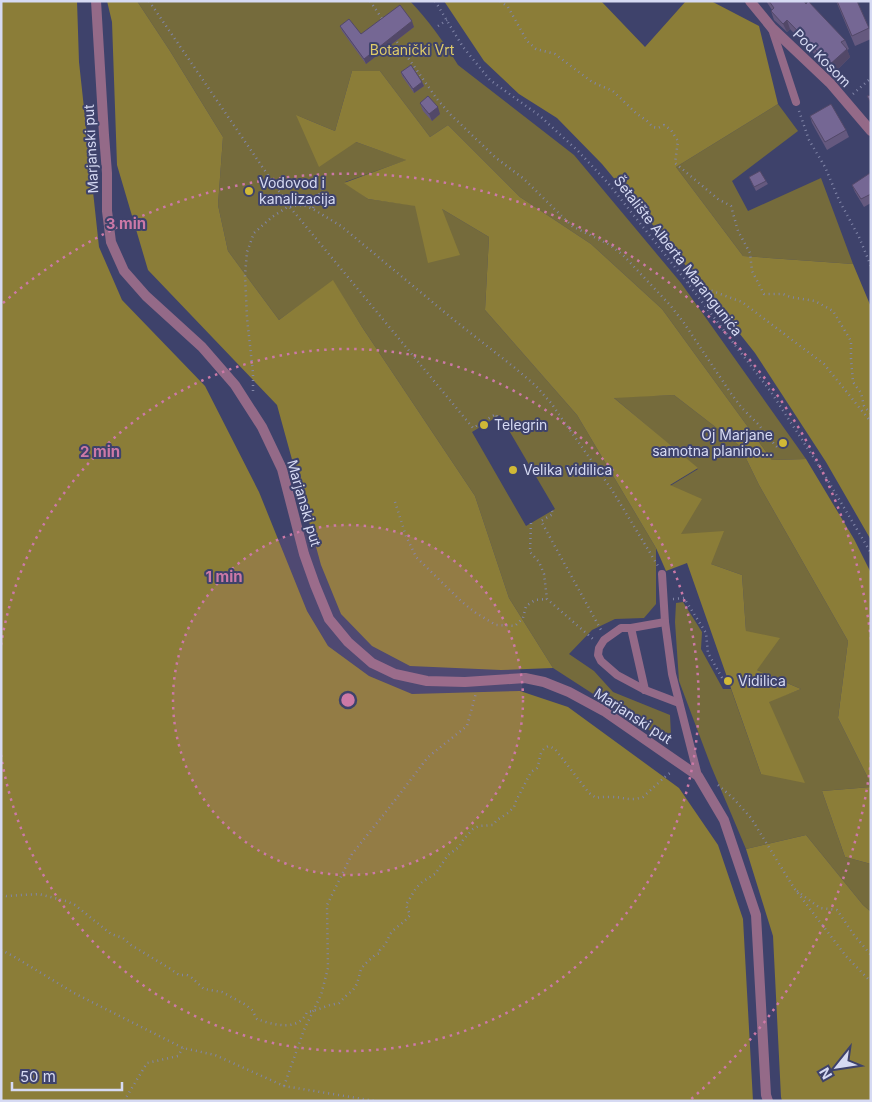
<svg xmlns="http://www.w3.org/2000/svg" width="872" height="1102" font-family="Inter,sans-serif">
<style>
.green{fill:#756b3c;fill-rule:evenodd}
.forest{fill:#8b7d38}
.lines{fill:none;stroke-linecap:round;stroke-linejoin:round}
.path{stroke:#8286a8;stroke-width:2.5;stroke-dasharray:1 4;stroke-linecap:butt}
.service{stroke:#946a88;stroke-width:8}
.minor{stroke:#946a88;stroke-width:10}
.wall{fill:#65597f}
.shaded-wall{fill:#524868}
.building{fill:#756794;stroke:#524868}
.ring{fill:none;stroke:#cc79a7;stroke-width:2.5;stroke-dasharray:2.5 5}
.poi-dot{fill:#d0b836;stroke:#3e426b;stroke-width:2}
.labels{text-anchor:middle;stroke-width:4;stroke-linejoin:round;paint-order:stroke}
.park-label{font-size:14px;fill:#dfcb69;stroke:#3e426b}
.street-label{font-size:14px;fill:#d6daf3;stroke:#3e426b}
.poi-label{font-size:14px;fill:#d6daf3;stroke:#3e426b;text-anchor:start}
.centre{fill:#cc79a7;stroke:#3e426b;stroke-width:2.5}
.ring-label{font-size:15px;text-anchor:middle;font-weight:bold;fill:#cc79a7;stroke:#3e426b;stroke-width:4;stroke-linejoin:round;paint-order:stroke}
</style>
<rect width="100%" height="100%" fill="#3e426b"/>
<g class="green">
<path d="M137,1h273c18,19 34,41 48,64l116,90 107,128 125,176 -34,1 -110,-151 -71,-65 -71,-47 -72,-72 -18,12 -50,-66h-28l-17,60 -39,-16 60,27 51,18 -62,22 23,17 74,10 47,28 -4,73 92,105 79,133v56l-12,14 -29,1 -23,11 -23,24 25,17 19,21 57,23 1,21 -5,5 -113,-73 -44,-70 -34,-102 -113,-169 -29,-46 -54,39 -51,-69 -10,-46 5,-68 -53,-86zM500,415l55,94 -29,17 -54,-94z"/>
<polygon points="778,104 798,131 732,181 748,211 821,178 853,264 743,256 676,167"/>
<polygon points="674,395 740,446 759,485 848,641 838,718 871,784 871,787 822,791 845,857 871,864 871,912 863,905 806,835 746,849 711,766 679,681 675,622 676,603 683,602 702,632 701,649 723,689 731,689 761,774 769,701 801,689 757,670 746,631 742,575 711,564 680,534 670,486 698,469 613,397"/>
</g>
<g class="forest">
<polygon points="1,1 77,1 79,62 99,247 122,300 205,386 259,492 307,611 328,646 369,676 412,694 520,691 568,707 679,788 718,845 743,919 753,1101 1,1101"/>
<polygon points="107,1 137,1 170,51 223,137 218,205 228,251 279,320 333,280 362,327 475,496 509,598 553,668 501,670 410,666 372,646 341,614 321,565 277,405 148,270 117,165 112,22"/>
<polygon points="444,1 601,1 645,47 686,1 711,1 759,26 778,104 676,167 743,256 853,264 871,307 871,540 826,462 755,353 667,242 602,164 557,118 519,94 484,61"/>
<polygon points="352,71 380,71 430,137 448,125 520,197 591,244 662,309 772,460 806,459 854,539 871,573 871,784 838,718 848,641 759,485 740,446 674,395 614,398 698,468 670,485 702,499 681,534 724,531 711,564 742,575 746,631 780,638 757,670 801,689 769,702 805,783 761,774 687,563 666,571 656,548 577,415 485,310 489,237 442,209 460,255 428,263 415,206 368,199 344,183 406,160 356,142 319,167 296,115 335,131"/>
<polygon points="871,787 871,864 845,857 822,791"/>
<polygon points="806,835 863,905 871,912 871,1101 782,1101 781,1097 773,936 746,849"/>
</g>
<g class="lines">
<g class="path">
<polyline points="149,1 289,206 473,428 496,414 497,417"/>
<polyline points="370,1 383,20"/>
<polyline points="435,1 463,47 490,80 540,116 578,151 608,183 686,281 771,392 821,469 871,553"/>
<polyline points="500,1 508,7 527,41 536,49 555,54 592,82 613,91 636,113 647,121 653,127 658,128 664,125 671,130 678,141 675,163 718,199 731,206 738,231 750,253 752,271 764,294 783,294 790,297 815,301 833,311 851,341 851,359 853,382 861,393 864,406 871,414"/>
<polyline points="438,26 447,20"/>
<polyline points="397,42 437,99 450,114 496,158 524,179 572,226 610,245 623,255 670,305 684,323 730,392 742,408 759,425 766,435 778,448"/>
<polyline points="853,94 871,78"/>
<polyline points="799,111 809,140 825,167 839,200 859,237 871,266"/>
<polyline points="313,208 325,182"/>
<polyline points="688,282 742,302 824,364 871,422"/>
<polyline points="253,391 253,373 247,318 245,275 247,252 254,233 272,217 289,206 303,205 313,209 341,226 454,320 515,368 536,386 551,403 612,490 658,566"/>
<polyline points="395,502 406,536 416,557 462,602 476,613 496,625 515,626 523,618 526,606 535,600 547,599"/>
<polyline points="552,511 553,514 541,521 601,630"/>
<polyline points="531,523 530,552 539,562 544,574 547,599 593,639"/>
<polyline points="673,599 684,598 706,633 708,653 725,683 728,681"/>
<polyline points="718,785 733,798 751,818 794,888 846,956 871,982"/>
<polyline points="797,891 820,908 837,910 854,935 871,955"/>
<path d="M1,895l5,1 33,-2 27,7 9,4 36,29 12,4 8,7 38,23 10,7h8l5,3 12,11 18,3 24,13 6,5 5,9c16,6 42,13 50,-7l6,-1 17,-6 9,-2 8,-8 6,-5 4,-6 4,-15 4,-5 10,-9 5,-2v-3c7,-6 7,-11 11,-17 6,-7 14,-11 19,-18l-4,-10 10,-17 6,-6 13,-8 13,-19 11,-8 4,-7 10,-11 6,-3 14,-1 4,-5 11,-7 6,-6 2,-6 15,-29 6,-4c4,-9 1,-18 12,-22l6,3 34,44 7,5c4,-1 8,-1 13,-1 13,-1 19,5 34,0l24,-22 5,-3"/>
<polyline points="1,950 13,956 74,993 183,1048 215,1055 284,1086 375,1101"/>
<polyline points="284,1086 304,1030 321,995 328,968 327,905 352,854 389,808 428,757 467,726 476,693"/>
<polyline points="124,1101 147,1063 178,1056 183,1048"/>
</g>
<g class="service">
<polyline points="772,29 796,102"/>
<polyline points="662,574 665,622 672,674 698,776"/>
<polyline points="665,622 631,628 621,628 604,640 599,648 598,655 601,661 617,675 645,690 679,703"/>
<polyline points="631,628 645,690"/>
</g>
<g class="minor">
<polyline points="96,1 104,135 107,173 107,211 111,242 124,271 146,296 202,347 235,385 262,427 282,469 304,554 315,585 329,619 348,642 372,663 395,674 427,681 465,682 525,678 544,682 569,692 604,711 698,776 724,820 756,915 766,1095 768,1101"/>
<polyline points="750,1 772,28 830,83 871,131"/>
</g>
</g>
<g class="wall">
<polygon points="766,1 804,1 845,40 849,49 847,50 850,57 832,75 821,64 819,59 790,29 787,32 774,20 771,11 772,10"/>
<polygon points="836,1 857,1 869,28 871,32 871,39 855,46"/>
<polygon points="340,26 361,34 414,27 366,64 342,31"/>
<polygon points="401,72 422,82 424,86 414,93 402,76"/>
<polygon points="420,103 440,114 432,121 423,111"/>
<polygon points="810,116 846,130 849,137 827,150 812,123"/>
<polygon points="871,174 871,203 864,207 855,192 852,185"/>
<polygon points="749,177 766,181 768,184 756,191"/>
</g>
<g class="shaded-wall">
<polygon points="787,20 790,29 787,32 783,24"/>
<polygon points="412,21 414,27 366,64 364,59"/>
<polygon points="847,49 850,57 832,75 828,66"/>
<polygon points="422,82 424,86 414,93 413,89"/>
<polygon points="438,107 440,114 432,121 429,114"/>
</g>
<g class="building">
<polygon points="769,1 804,1 806,4 808,1 845,40 841,42 847,49 828,66 818,56 820,54 787,20 783,24 771,11 774,8"/>
<polygon points="837,1 857,1 869,28 852,36"/>
<polygon points="400,5 412,21 364,59 340,26 349,19 361,34"/>
<polygon points="411,65 422,82 413,89 401,72"/>
<polygon points="871,95 871,103 867,96"/>
<polygon points="428,96 438,107 429,114 420,103"/>
<polygon points="831,104 846,130 825,142 810,116"/>
<polygon points="760,171 766,181 754,187 749,177"/>
<polygon points="870,173 871,194 861,199 852,185"/>
</g>
<circle cx="348" cy="700" r="175" fill="#cc79a7" fill-opacity=".12"/>
<g class="ring">
<circle cx="348" cy="700" r="175"/>
<path d="M1 645A351 351 0 1 1 1 755"/>
<path d="M871 760A526 526 0 0 1 690 1100M3 303A526 526 0 0 1 871 640"/>
</g>
<g class="poi-dot">
<circle cx="249" cy="191" r="5"/>
<circle cx="484" cy="425" r="5"/>
<circle cx="783" cy="443" r="5"/>
<circle cx="513" cy="470" r="5"/>
<circle cx="728" cy="681" r="5"/>
</g>
<g class="labels">
<g class="park-label">
<text x="412" y="55">Botanički Vrt</text>
</g>
<g class="street-label">
<text transform="translate(822 58) rotate(45)" y="5">Pod Kosom</text>
<text transform="translate(91 149) rotate(-93)" y="5">Marjanski put</text>
<text transform="translate(678 256) rotate(52)" y="5">Šetalište Alberta Marangunića</text>
<text transform="translate(304 503) rotate(74)" y="5">Marjanski put</text>
<text transform="translate(633 716) rotate(33)" y="5">Marjanski put</text>
</g>
<g class="poi-label">
<text x="259" y="188">Vodovod i<tspan x="259" dy="16">kanalizacija</tspan></text>
<text x="494" y="430">Telegrin</text>
<text x="773" y="440" text-anchor="end">Oj Marjane<tspan x="773" dy="16">samotna planino...</tspan></text>
<text x="523" y="475">Velika vidilica</text>
<text x="738" y="686">Vidilica</text>
</g>
</g>
<circle cx="348" cy="700" r="8" class="centre"/>
<g class="ring-label">
<text x="126" y="229">3 min</text>
<text x="100" y="457">2 min</text>
<text x="224" y="582">1 min</text>
</g>
<rect width="872" height="1102" fill="none" stroke="#d6daf3" stroke-width="5"/>
<g transform="translate(837 1067) rotate(240)" stroke="#3e426b" stroke-width="4" paint-order="stroke">
<path d="M0-4L9 19L0 12L-9 19Z" fill="#d6daf3"/>
<text y="-8" font-size="14" font-weight="bold" text-anchor="middle" fill="#d6daf3">N</text>
</g>
<path d="M12 1082v8h110v-8" fill="none" stroke="#d6daf3" stroke-width="2.5"/>
<text x="20" y="1082" font-size="15" fill="#d6daf3" stroke="#3e426b" stroke-width="4" paint-order="stroke">50 m</text>
</svg>
